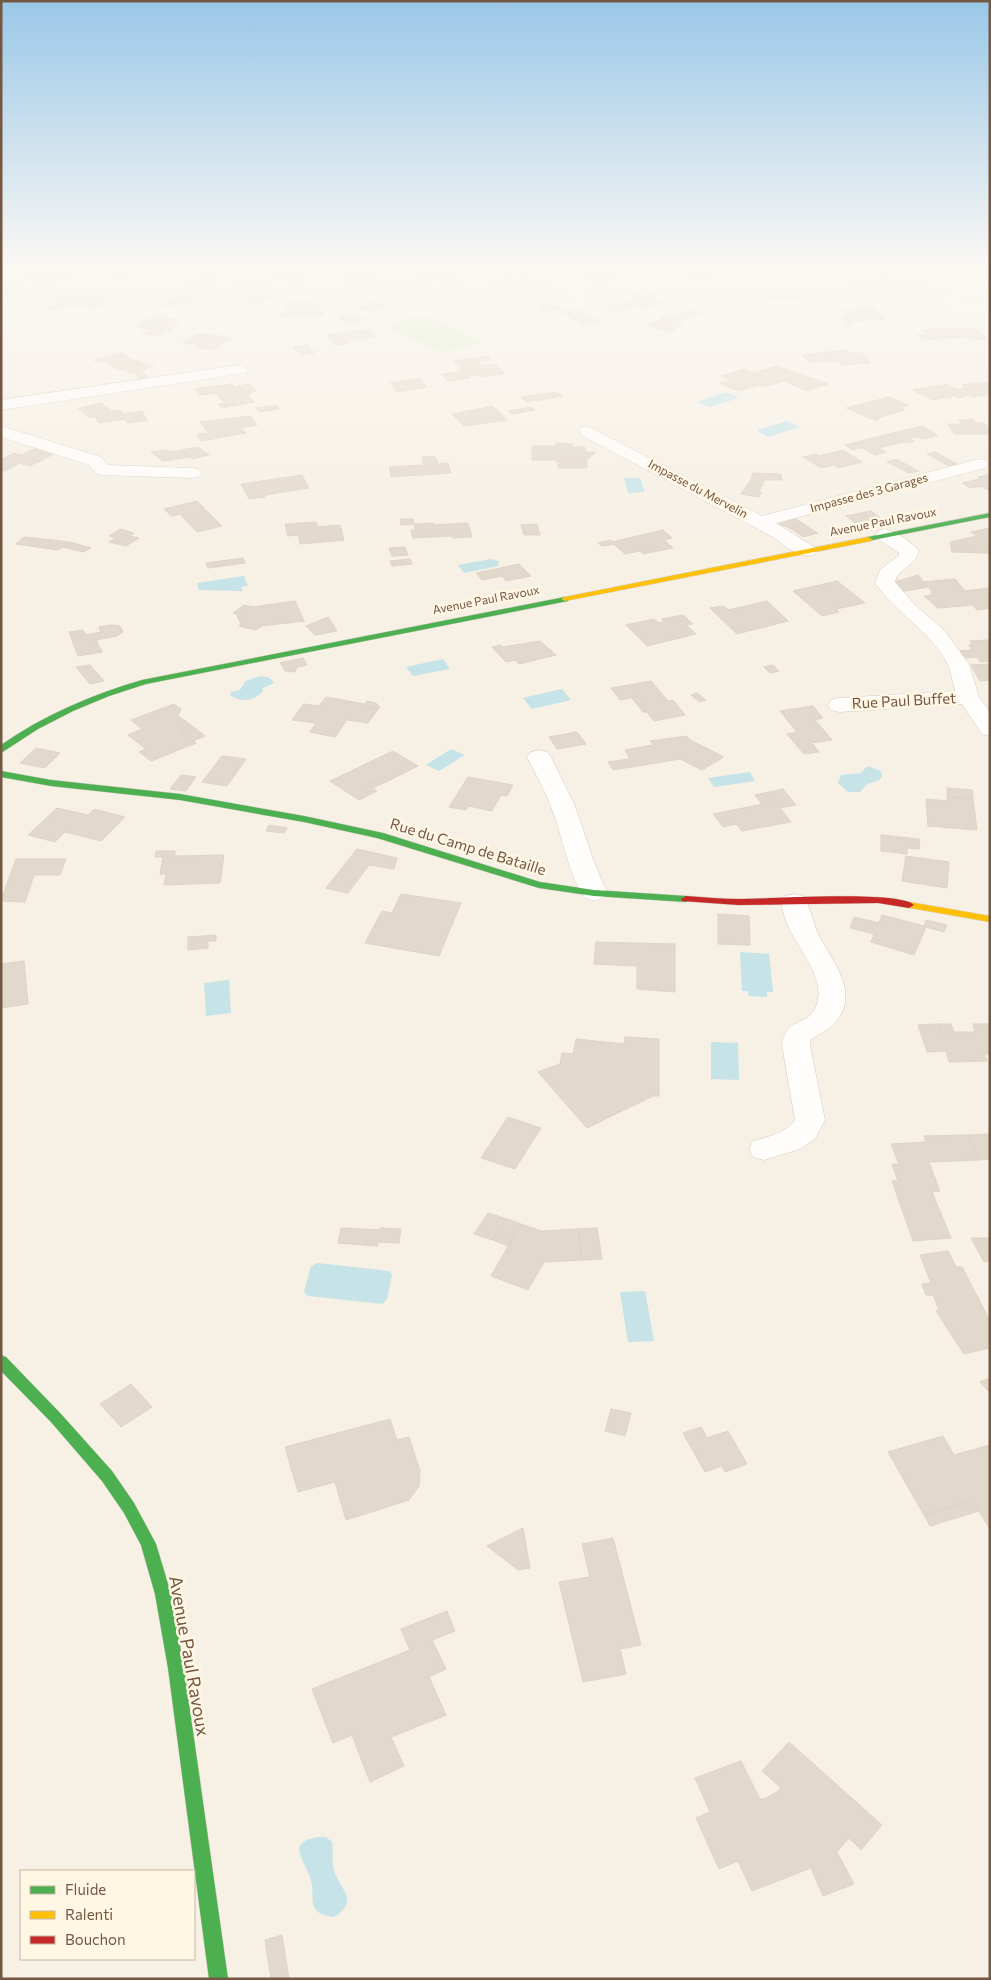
<svg xmlns="http://www.w3.org/2000/svg" width="991" height="1980" font-family="Commissioner,sans-serif">
<style>
.green{fill:#dfedce}
.water{fill:#c6e3e7}
.building{fill:#e2d8cc;stroke:#dfd3c7}
.lines{fill:none;stroke-linecap:round;stroke-linejoin:round}
.street-casing{stroke:#d5cbc0;stroke-width:1}
.fast-casing{stroke:#d6ccc1;stroke-width:1}
.slow-casing{stroke:#d6ccc1;stroke-width:1}
.jam-casing{stroke:#d6ccc1;stroke-width:1}
.street{fill:#fefdfb;fill-rule:evenodd}
.fast{fill:#4caf50;fill-rule:evenodd}
.slow{fill:#ffc107;fill-rule:evenodd}
.jam{fill:#c62828;fill-rule:evenodd}
.labels{text-anchor:middle;stroke-width:5;stroke-linejoin:round;paint-order:stroke}
.far-street-label{font-size:12px;fill:#745844;stroke:#fff6e4}
.street-label{font-size:15px;fill:#745844;stroke:#fff6e4}
.near-street-label{font-size:18px;fill:#745844;stroke:#fff6e4}
</style>
<rect width="100%" height="100%" fill="#f6f0e5"/>
<polygon class="green" points="423,315 482,342 443,353 385,325"/>
<g class="water">
<polygon points="726,392 739,398 710,407 697,402"/>
<polygon points="787,421 800,427 768,437 756,430"/>
<polygon points="624,478 640,478 645,492 628,493"/>
<polygon points="491,559 499,561 498,566 464,573 458,565"/>
<polygon points="244,576 248,586 241,587 243,591 199,590 197,583"/>
<polygon points="443,659 450,669 413,676 406,667"/>
<path d="M261,676l9,2 4,5 -11,5v3c-9,10 -22,12 -33,4l1,-3 9,-2 5,-9z"/>
<polygon points="562,689 571,700 532,709 523,698"/>
<polygon points="451,749 465,755 439,771 426,765"/>
<polygon points="868,766 881,771 882,777 879,780 866,785 860,792 848,792 838,783 841,775 860,773"/>
<polygon points="750,772 755,781 714,787 708,778"/>
<polygon points="740,952 769,954 773,992 767,992 767,997 749,996 748,991 742,991"/>
<polygon points="229,980 231,1013 206,1016 204,983"/>
<polygon points="711,1042 738,1043 739,1080 711,1079"/>
<polygon points="317,1263 389,1271 392,1275 387,1299 383,1304 308,1296 304,1292 311,1266"/>
<polygon points="645,1291 654,1341 628,1342 620,1292"/>
<path d="M319,1837h7l6,5c2,10 -1,19 2,28 5,19 27,31 0,47 -31,-4 -17,-20 -24,-40 -7,-20 -24,-35 9,-40z"/>
</g>
<g class="building">
<polygon points="32,271 51,274 56,271 73,274 68,277 63,276 49,283 19,277"/>
<polygon points="97,271 138,271 126,277 95,272"/>
<polygon points="282,271 305,277 296,281 262,272"/>
<polygon points="439,271 451,275 421,283 428,286 408,292 391,286"/>
<polygon points="572,271 609,271 621,277 600,281 593,278 589,279 579,274 584,274 579,272"/>
<polygon points="689,271 703,272 744,271 724,275 718,272 696,279 682,273"/>
<polygon points="357,274 375,280 386,283 374,287 368,285 364,286 347,280 352,279 347,277"/>
<polygon points="451,275 465,282 453,285 441,279"/>
<polygon points="210,276 221,278 201,288 189,285"/>
<polygon points="508,277 514,280 524,278 547,288 530,292 508,282 497,284 491,281"/>
<polygon points="887,277 893,280 907,278 926,287 912,290 901,284 864,290 854,283"/>
<polygon points="252,282 286,293 256,304 240,299 256,294 236,288"/>
<polygon points="505,282 508,282 530,292 519,291"/>
<polygon points="8,284 26,291 1,299 1,286"/>
<polygon points="780,289 792,290 799,298 769,299 767,296 766,293 769,292 768,290"/>
<polygon points="647,290 658,295 651,296 665,302 641,308 635,305 614,312 604,307 629,303 627,302 637,300 627,295"/>
<polygon points="62,294 85,297 89,294 104,296 100,298 107,301 97,308 70,305 62,310 48,308 61,299 55,299"/>
<polygon points="180,296 197,300 167,308 161,306 168,304 162,301"/>
<polygon points="314,302 321,307 315,307 325,314 276,317 288,309 288,303"/>
<polygon points="373,302 386,305 372,311 359,308"/>
<polygon points="551,303 561,308 543,312 534,307"/>
<polygon points="874,308 885,319 853,321 855,323 848,326 844,324 846,322 840,317 847,316 841,310"/>
<polygon points="576,309 601,321 584,325 561,312"/>
<polygon points="688,311 697,311 702,313 681,321 671,322 683,326 667,332 646,325 664,319 660,317 666,315 670,317"/>
<polygon points="354,313 364,320 351,324 338,318"/>
<polygon points="158,316 176,320 170,323 180,325 156,336 142,333 149,330 134,326 149,318"/>
<polygon points="370,329 378,337 347,341 344,339 331,340 326,335"/>
<polygon points="931,329 976,329 987,339 972,340 968,337 923,340 917,335 926,334 921,330"/>
<polygon points="197,334 215,335 232,338 218,347 182,343"/>
<polygon points="344,339 349,343 336,345 331,340"/>
<polygon points="200,344 218,347 213,350 195,347"/>
<polygon points="308,345 315,353 300,355 293,347"/>
<polygon points="845,350 849,353 862,353 871,363 842,365 838,361 810,363 802,355"/>
<polygon points="121,353 127,356 125,357 154,366 132,373 112,367 115,366 105,362 99,363 93,360"/>
<polygon points="488,356 491,360 477,361 482,366 495,364 505,374 480,377 478,375 468,376 471,378 448,381 441,374 463,371 453,361"/>
<polygon points="777,366 828,384 807,391 784,381 764,387 759,385 738,391 720,383 731,380 721,376 744,369 753,373"/>
<polygon points="141,370 147,378 139,379 134,372"/>
<polygon points="420,378 427,387 397,392 390,383"/>
<polygon points="976,382 981,384 990,382 990,394 973,397 968,395 958,398 955,396 933,400 913,390 947,384 957,390 967,387 962,385"/>
<polygon points="232,384 235,387 249,384 256,391 247,395 254,402 222,408 218,404 225,403 215,393 201,395 195,389"/>
<polygon points="557,392 563,396 527,402 521,397"/>
<polygon points="889,397 909,405 870,418 846,408"/>
<polygon points="101,403 112,411 120,410 123,414 142,411 147,420 127,423 125,419 99,423 94,414 84,407"/>
<polygon points="277,405 279,409 260,412 256,408"/>
<polygon points="493,406 507,420 464,426 452,414"/>
<polygon points="84,407 94,414 96,417 90,418 78,408"/>
<polygon points="531,407 535,410 512,414 508,411"/>
<polygon points="901,408 905,410 880,417 877,421 870,418"/>
<polygon points="250,416 257,425 241,428 246,433 201,441 197,434 208,433 200,422"/>
<polygon points="973,419 976,423 984,423 990,431 990,434 954,434 948,424 961,424 959,420 961,420"/>
<polygon points="923,426 938,436 923,439 918,437 909,439 914,441 906,443 888,434"/>
<polygon points="888,434 903,442 878,448 886,452 875,455 853,443"/>
<polygon points="556,443 573,444 573,447 585,447 586,452 596,452 587,460 532,460 532,446 556,446"/>
<polygon points="853,443 861,448 852,450 845,445"/>
<polygon points="198,447 209,455 192,459 190,457 163,461 151,452 167,450 170,452"/>
<polygon points="36,448 54,454 30,466 20,463 4,471 1,470 1,460 14,453 22,455"/>
<polygon points="843,450 862,462 838,468 834,465 821,468 803,457 815,454 819,456"/>
<polygon points="935,452 959,465 951,467 927,454"/>
<polygon points="435,456 438,464 448,463 451,473 391,477 389,467 424,465 422,457"/>
<polygon points="896,459 919,471 909,473 887,462"/>
<polygon points="556,460 587,460 584,462 556,462"/>
<rect x="558" y="462" width="29" height="6"/>
<polygon points="752,473 781,474 782,480 765,480 758,492 761,492 759,497 741,494 752,478"/>
<polygon points="990,474 990,489 986,489 982,486 970,488 962,483 980,479 978,477"/>
<polygon points="302,475 309,488 265,495 265,497 249,499 241,484"/>
<polygon points="197,501 204,508 202,509 206,510 222,526 197,532 180,514 171,516 164,509"/>
<polygon points="871,511 885,521 859,526 846,516"/>
<polygon points="400,519 413,519 414,524 401,525"/>
<polygon points="796,519 804,524 790,528 779,524"/>
<polygon points="316,522 318,527 340,525 344,540 300,544 298,535 288,536 285,524"/>
<polygon points="433,523 434,525 468,523 472,537 453,538 452,536 413,538 411,530 415,530 414,524"/>
<polygon points="537,524 540,535 524,535 521,525"/>
<polygon points="804,524 811,529 796,532 790,528"/>
<polygon points="990,528 990,553 952,552 950,542 977,536 971,532"/>
<polygon points="120,529 134,533 130,536 139,538 126,546 109,542 116,538 109,536"/>
<polygon points="811,529 818,533 803,537 796,532"/>
<polygon points="663,530 672,538 664,540 673,548 643,554 640,551 625,554 614,544 602,546 598,543 611,540 612,542"/>
<polygon points="24,537 70,542 91,548 83,552 63,547 58,550 16,544"/>
<polygon points="405,547 408,555 392,556 389,548"/>
<polygon points="243,558 245,563 208,568 206,563"/>
<polygon points="410,559 412,564 392,566 390,561"/>
<polygon points="519,564 531,576 506,581 502,576 482,580 476,573"/>
<polygon points="918,575 928,587 900,592 895,582"/>
<polygon points="955,579 965,591 988,588 990,590 990,608 977,610 972,605 938,608 924,596 932,595 931,590 923,582"/>
<polygon points="837,581 865,603 836,609 839,612 822,616 793,591"/>
<polygon points="295,601 304,621 262,626 256,630 239,626 241,624 236,614 233,613 244,605 253,607"/>
<polygon points="767,601 788,621 737,634 710,608 723,606 728,610"/>
<polygon points="683,615 693,624 686,625 696,634 647,646 626,625 654,619 659,623 664,622 662,619"/>
<polygon points="328,617 337,631 315,635 306,626"/>
<polygon points="111,625 120,626 123,632 117,636 96,640 102,652 78,656 69,632 83,630 86,635 101,632 99,627"/>
<polygon points="988,640 990,643 990,661 980,662 977,657 965,658 960,651 972,650 969,645 973,645 970,641"/>
<polygon points="540,641 556,655 519,664 516,660 506,662 492,647 501,645 503,647"/>
<polygon points="303,658 307,665 297,667 295,672 285,671 280,663"/>
<polygon points="989,664 990,680 980,681 971,665"/>
<polygon points="90,665 104,681 90,684 76,667"/>
<polygon points="773,665 779,671 770,673 764,667"/>
<polygon points="651,681 668,701 673,700 685,715 654,721 642,706 646,705 640,696 620,700 611,688"/>
<polygon points="697,693 706,700 700,702 691,695"/>
<polygon points="640,696 646,705 642,706 647,712 643,712 632,698"/>
<polygon points="326,697 365,704 363,707 378,709 368,723 347,720 335,737 310,732 316,723 292,720 304,704 319,706"/>
<polygon points="367,701 376,703 380,707 378,709 363,707"/>
<polygon points="174,704 181,709 178,716 191,725 179,730 196,743 151,761 139,752 146,749 128,735 142,729 131,720"/>
<polygon points="813,706 823,718 815,720 832,740 812,743 819,752 804,754 787,734 797,732 780,711"/>
<polygon points="191,725 205,736 193,741 179,730"/>
<polygon points="577,732 586,744 557,749 549,737"/>
<polygon points="687,736 690,740 724,757 702,770 680,759 613,770 608,762 630,759 625,750 653,745 650,741"/>
<polygon points="36,748 60,753 45,768 20,763"/>
<polygon points="393,751 418,766 390,780 385,777 367,785 377,791 359,800 330,781"/>
<polygon points="222,756 246,759 227,786 202,782"/>
<polygon points="181,775 196,777 186,791 170,789"/>
<polygon points="385,777 390,780 373,788 367,785"/>
<polygon points="468,777 513,785 507,796 501,795 492,811 469,806 466,810 449,807"/>
<polygon points="947,788 972,790 973,799 947,797"/>
<polygon points="783,789 796,805 780,808 791,822 742,831 736,824 723,827 713,814 773,802 765,793"/>
<polygon points="765,793 773,802 762,804 755,795"/>
<polygon points="947,797 973,799 977,830 928,826 926,799 948,801"/>
<polygon points="57,808 88,815 94,809 125,817 101,841 65,832 55,842 28,835"/>
<polygon points="269,825 287,828 284,833 266,831"/>
<polygon points="881,835 919,839 920,849 907,848 907,854 881,851"/>
<polygon points="357,849 397,858 394,869 369,865 348,893 326,888"/>
<polygon points="156,851 175,851 175,856 224,855 220,883 164,885 166,874 160,874 163,857 155,857"/>
<polygon points="906,856 949,862 947,888 902,881"/>
<polygon points="16,859 66,859 60,875 34,875 25,902 1,901 1,895 3,895"/>
<polygon points="401,894 461,903 439,956 365,943 382,911 392,913"/>
<polygon points="718,914 749,916 750,945 718,944"/>
<polygon points="882,915 924,926 926,920 947,925 944,932 926,927 914,955 871,942 874,934 850,928 854,917 879,923"/>
<polygon points="216,935 216,941 208,941 208,948 188,950 188,937"/>
<polygon points="596,942 675,944 675,992 637,989 637,966 594,964"/>
<polygon points="24,961 28,1004 1,1008 1,964"/>
<polygon points="938,1024 941,1032 975,1032 973,1024 990,1024 990,1054 984,1054 987,1061 949,1062 946,1051 927,1052 918,1025"/>
<polygon points="938,1024 951,1024 954,1032 941,1032"/>
<polygon points="625,1037 659,1039 659,1096 653,1096 587,1128 538,1072 560,1064 562,1053 573,1054 576,1039 624,1044"/>
<polygon points="508,1117 541,1128 515,1169 481,1158"/>
<polygon points="990,1134 990,1159 979,1160 968,1135"/>
<polygon points="968,1135 979,1160 929,1162 940,1191 932,1192 951,1238 913,1241 892,1181 898,1181 892,1164 899,1164 891,1144 926,1142 924,1136"/>
<polygon points="488,1213 507,1219 493,1240 474,1234"/>
<polygon points="507,1219 521,1224 508,1246 493,1240"/>
<polygon points="521,1224 542,1231 578,1229 582,1260 544,1262 528,1290 491,1276"/>
<polygon points="341,1228 380,1230 380,1228 401,1229 399,1243 378,1242 377,1246 338,1243"/>
<polygon points="597,1228 602,1259 582,1260 578,1229"/>
<polygon points="971,1238 990,1238 990,1261 984,1262"/>
<polygon points="948,1251 956,1267 962,1267 990,1321 990,1348 964,1354 936,1311 939,1310 933,1295 926,1295 922,1284 931,1283 920,1255"/>
<polygon points="990,1378 990,1393 980,1382"/>
<polygon points="131,1384 152,1407 121,1427 100,1404"/>
<polygon points="611,1409 631,1413 625,1436 605,1431"/>
<polygon points="390,1419 397,1440 409,1437 420,1471 419,1486 409,1500 346,1520 335,1482 298,1492 285,1447"/>
<polygon points="701,1427 707,1438 728,1431 747,1464 725,1472 722,1466 705,1472 683,1433"/>
<polygon points="943,1436 954,1455 990,1445 990,1530 973,1500 924,1515 888,1452"/>
<polygon points="973,1500 979,1511 930,1526 924,1515"/>
<polygon points="523,1528 530,1568 518,1570 487,1546"/>
<polygon points="613,1538 641,1645 620,1649 626,1674 583,1682 559,1582 590,1577 582,1544"/>
<polygon points="447,1611 455,1631 432,1640 446,1669 429,1677 446,1715 391,1737 404,1766 370,1782 352,1735 333,1743 312,1689 410,1650 401,1629"/>
<polygon points="789,1742 882,1825 861,1850 849,1838 837,1852 854,1884 823,1896 811,1868 752,1891 738,1861 719,1869 696,1818 710,1812 695,1778 741,1761 760,1799 764,1799 775,1793 781,1788 762,1771"/>
<polygon points="282,1935 289,1979 271,1979 265,1940"/>
</g>
<g class="lines">
<g class="street-casing">
<g id="street">
<path d="M540,271c23,0 38,4 46,27l-2,3h-10l-5,-13z"/>
<path d="M939,273c15,3 39,6 48,19l-2,3 -27,5 6,4 26,1v8c-16,0 -37,3 -47,-11l3,-8 21,-4 -33,-10 -2,-3 2,-3z"/>
<polygon points="240,365 246,367 248,370 246,373 1,410 1,400"/>
<polygon points="1,426 101,457 108,465 192,468 198,469 201,473 198,477 192,478 103,475 97,474 89,465 1,437"/>
<path d="M587,426l175,90 217,-57 6,1 3,4 -3,4 -209,55 38,24 3,4 -3,4c-15,4 -29,-10 -41,-18l-192,-102 -2,-4 2,-4z"/>
<path d="M885,529c11,3 27,13 34,22 -3,15 -21,17 -24,31l20,23 29,25 25,34 10,33 11,15v24l-8,-2 -20,-30 -123,8 -8,-2 -3,-5 3,-5 8,-2 116,-7c-2,-8 -4,-18 -7,-26 -14,-31 -53,-53 -73,-82l5,-13 19,-15v-2l-21,-14 -2,-4 2,-4z"/>
<path d="M539,750l8,2 4,5 24,49 18,53 14,34 -4,5 -9,3 -9,-3c-18,-26 -22,-62 -34,-91 -6,-17 -16,-34 -24,-50l4,-5z"/>
<path d="M794,894l9,2c8,12 10,27 16,40 15,27 42,59 15,88 -6,6 -16,10 -23,15l-1,6 15,75 -10,19 -15,10 -36,11 -11,-3 -4,-8 4,-8c14,-4 34,-8 42,-21l-13,-75c3,-27 26,-19 34,-38 11,-27 -16,-56 -27,-79 -4,-8 -6,-17 -8,-26l4,-6z"/>
</g>
</g>
<g class="fast-casing">
<g id="fast">
<polygon points="990,513 990,517 868,541 864,539 868,537"/>
<path d="M565,597h3v4l-422,83 -37,12 -36,15 -35,18 -37,24v-8c43,-30 90,-50 141,-65z"/>
<polygon points="1,771 51,780 180,794 304,816 383,833 540,882 594,890 686,896 691,899 686,902 594,896 539,888 377,838 304,822 180,800 51,786 1,777"/>
<polygon points="1,1355 6,1357 61,1414 112,1471 134,1503 156,1544 171,1594 184,1668 228,1979 209,1979 168,1668 155,1594 141,1545 124,1513 102,1481 51,1422 1,1371"/>
</g>
</g>
<g class="slow-casing">
<g id="slow">
<polygon points="868,537 872,539 871,541 565,601 561,599 565,597"/>
<polygon points="909,902 990,916 990,922 905,907 904,905"/>
</g>
</g>
<g class="jam-casing">
<path id="jam" d="M686,896c18,1 36,3 54,3 28,0 159,-9 174,6l-5,3 -31,-5 -140,2 -56,-4 -1,-2z"/>
</g>
<use href="#street" class="street"/>
<use href="#fast" class="fast"/>
<use href="#slow" class="slow"/>
<use href="#jam" class="jam"/>
</g>
<linearGradient id="sky" x2="0" y2="1"><stop stop-color="#9ac7e8"/><stop offset="0.49" stop-color="#fbf8f3"/><stop offset="1" stop-color="#fbf8f3" stop-opacity="0"/></linearGradient>
<rect width="991" height="548" fill="url(#sky)"/>
<g class="labels">
<g class="far-street-label">
<text transform="translate(698 489) rotate(28)" y="4">Impasse du Mervelin</text>
<text transform="translate(869 493) rotate(-15)" y="4">Impasse des 3 Garages</text>
<text transform="translate(883 522) rotate(-11)" y="4">Avenue Paul Ravoux</text>
<text transform="translate(486 600) rotate(-11)" y="4">Avenue Paul Ravoux</text>
</g>
<g class="street-label">
<text transform="translate(904 701) rotate(-3)" y="5">Rue Paul Buffet</text>
<text transform="translate(468 847) rotate(17)" y="5">Rue du Camp de Bataille</text>
</g>
<g class="near-street-label">
<text transform="translate(189 1656) rotate(80)" y="6">Avenue Paul Ravoux</text>
</g>
</g>
<rect width="991" height="1980" fill="none" stroke="#745844" stroke-width="5"/>
<rect x="20" y="1870" width="175" height="90" fill="#fff6e4" stroke="#c7b7a4"/>
<rect x="30" y="1886" width="25" height="8" fill="#4caf50" stroke="#c7b7a4"/>
<text x="65" y="1895" font-size="15" fill="#745844">Fluide</text>
<rect x="30" y="1911" width="25" height="8" fill="#ffc107" stroke="#c7b7a4"/>
<text x="65" y="1920" font-size="15" fill="#745844">Ralenti</text>
<rect x="30" y="1936" width="25" height="8" fill="#c62828" stroke="#c7b7a4"/>
<text x="65" y="1945" font-size="15" fill="#745844">Bouchon</text>
</svg>
